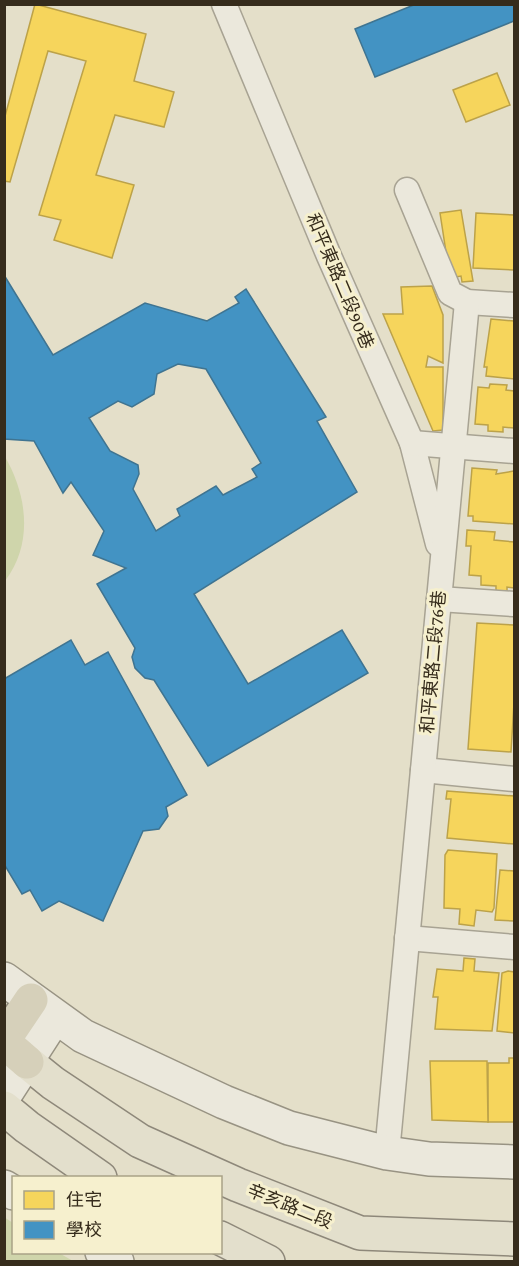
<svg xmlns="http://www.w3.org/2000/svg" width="519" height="1266" font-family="'Crimson Pro','Noto Sans TC',serif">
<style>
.green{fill:#cfd5ab}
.homes{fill:#f6d55c;stroke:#bca249;stroke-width:1.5}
.schools{fill:#4393c3;stroke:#3f7491;stroke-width:1.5;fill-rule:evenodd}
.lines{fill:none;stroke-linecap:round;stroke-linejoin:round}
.street-casing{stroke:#a8a393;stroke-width:27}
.secondary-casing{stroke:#989383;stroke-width:36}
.primary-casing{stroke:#8e887a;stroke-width:36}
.highway-casing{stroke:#8e887a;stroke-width:36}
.street{stroke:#ebe8dc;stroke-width:24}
.secondary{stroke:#ebe8dc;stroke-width:33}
.primary{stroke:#e3dfcc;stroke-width:33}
.highway{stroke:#d6d0ba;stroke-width:33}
.labels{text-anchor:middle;stroke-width:6;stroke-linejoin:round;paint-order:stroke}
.street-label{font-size:18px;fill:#362c1c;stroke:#f6f0ce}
</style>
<rect width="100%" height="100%" fill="#e4dfc9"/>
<g class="green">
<path d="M4,455c23,39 30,88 1,126z"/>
<polygon points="4,1217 13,1223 14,1252 59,1253 73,1261 5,1261"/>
</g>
<g class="homes">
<polygon points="35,4 146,34 134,81 174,92 164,127 115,115 96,175 134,185 112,258 54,240 61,220 39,215 86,61 48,51 10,182 4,181 4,120"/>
<polygon points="497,73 510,105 466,122 453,90"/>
<polygon points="461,210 473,281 462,282 461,276 450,278 440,213"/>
<polygon points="476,213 514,215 514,270 473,268"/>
<polygon points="432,286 443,315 443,363 428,356 426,367 443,367 443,430 433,431 383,314 403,314 401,287"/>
<polygon points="491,319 514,321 514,379 486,376 487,367 484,367"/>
<polygon points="490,384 507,385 506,390 514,391 514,428 503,427 503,432 488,431 488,425 475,424 478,387 489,388"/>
<polygon points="472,468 497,470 496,474 514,471 514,524 473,521 473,516 468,516"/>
<polygon points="467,530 495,532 494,540 514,542 514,588 507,587 507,592 496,591 496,586 481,585 481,576 469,575 471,546 466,546"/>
<polygon points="477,623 514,625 514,703 511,752 468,749"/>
<polygon points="447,791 514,796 514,844 447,838 451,799 446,799"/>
<polygon points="448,850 497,854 494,908 492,912 476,910 474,926 459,924 460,909 444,908 445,855"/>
<polygon points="500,870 514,871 514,921 495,920"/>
<polygon points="464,958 475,959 474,971 499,973 492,1031 435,1029 438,997 433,997 437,969 463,971"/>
<polygon points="508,971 514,972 514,1033 497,1031 502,973"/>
<polygon points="509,1058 514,1058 514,1122 488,1122 488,1063 509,1063"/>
<polygon points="430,1061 487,1061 488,1122 432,1120"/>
</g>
<g class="schools">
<polygon points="416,4 514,4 514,21 375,77 355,29"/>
<path d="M4,275l49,80 92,-52 62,18 32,-18 -4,-6 11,-8 80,128 -9,4 40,71 -163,102 54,90 94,-54 26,43 -160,93 -54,-86 -9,-2 -10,-10 -3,-11 3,-9 -38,-64 29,-16 -33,-13 11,-24 -33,-49 -8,11 -29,-52 -30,-2zM178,364l28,5 55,94 -9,6 5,8 -34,18 -7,-9 -39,23 3,7 -24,15 -23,-42 6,-15 -1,-9 -28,-14 -21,-33 29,-17 14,6 22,-13 3,-20z"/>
<polygon points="71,640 85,665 108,652 187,795 166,807 168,816 159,829 143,831 103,921 59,901 42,911 30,890 22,894 4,864 4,679"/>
</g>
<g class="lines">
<g class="street-casing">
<g id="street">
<polyline points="224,4 329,256 412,443 438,544"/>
<polyline points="407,190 450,293 467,302 514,305"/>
<polyline points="412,443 514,451"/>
<polyline points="439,599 514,604"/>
<polyline points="423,770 514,779"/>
<polyline points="407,938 514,947"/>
<polyline points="387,1153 467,302"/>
</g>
</g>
<g class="secondary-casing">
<g id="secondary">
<polyline points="4,979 83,1036 224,1102 289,1128 387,1153 429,1159 514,1162"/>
<polyline points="4,1096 55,1017"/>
<polyline points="4,1187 14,1193"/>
<polyline points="102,1252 117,1262"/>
</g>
</g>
<g class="primary-casing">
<g id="primary">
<polyline points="27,1062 53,1083 140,1141 238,1185 360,1233 514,1239"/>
<polyline points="4,1108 27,1127 100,1178"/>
<polyline points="220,1238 268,1262"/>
</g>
</g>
<g class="highway-casing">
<g id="highway">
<polyline points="4,1040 31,1000"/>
<polyline points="4,1042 27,1062"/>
</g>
</g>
<use href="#street" class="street"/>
<use href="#secondary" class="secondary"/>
<use href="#primary" class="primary"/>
<use href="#highway" class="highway"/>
</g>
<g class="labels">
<g class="street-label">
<text transform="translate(340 281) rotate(67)" y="6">和平東路二段90巷</text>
<text transform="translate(433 662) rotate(-85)" y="6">和平東路二段76巷</text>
<text transform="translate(290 1206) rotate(22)" y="6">辛亥路二段</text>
</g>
</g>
<rect width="519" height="1266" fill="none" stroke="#362c1c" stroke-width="12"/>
<rect x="12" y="1176" width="210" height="78" fill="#f6f0ce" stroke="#a9a287" stroke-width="1.5"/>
<rect x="24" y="1191" width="30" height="18" fill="#f6d55c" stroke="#a9a287" stroke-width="1.5"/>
<text x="66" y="1206" font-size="18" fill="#362c1c">住宅</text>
<rect x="24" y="1221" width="30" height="18" fill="#4393c3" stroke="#a9a287" stroke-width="1.5"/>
<text x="66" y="1236" font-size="18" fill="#362c1c">學校</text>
</svg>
